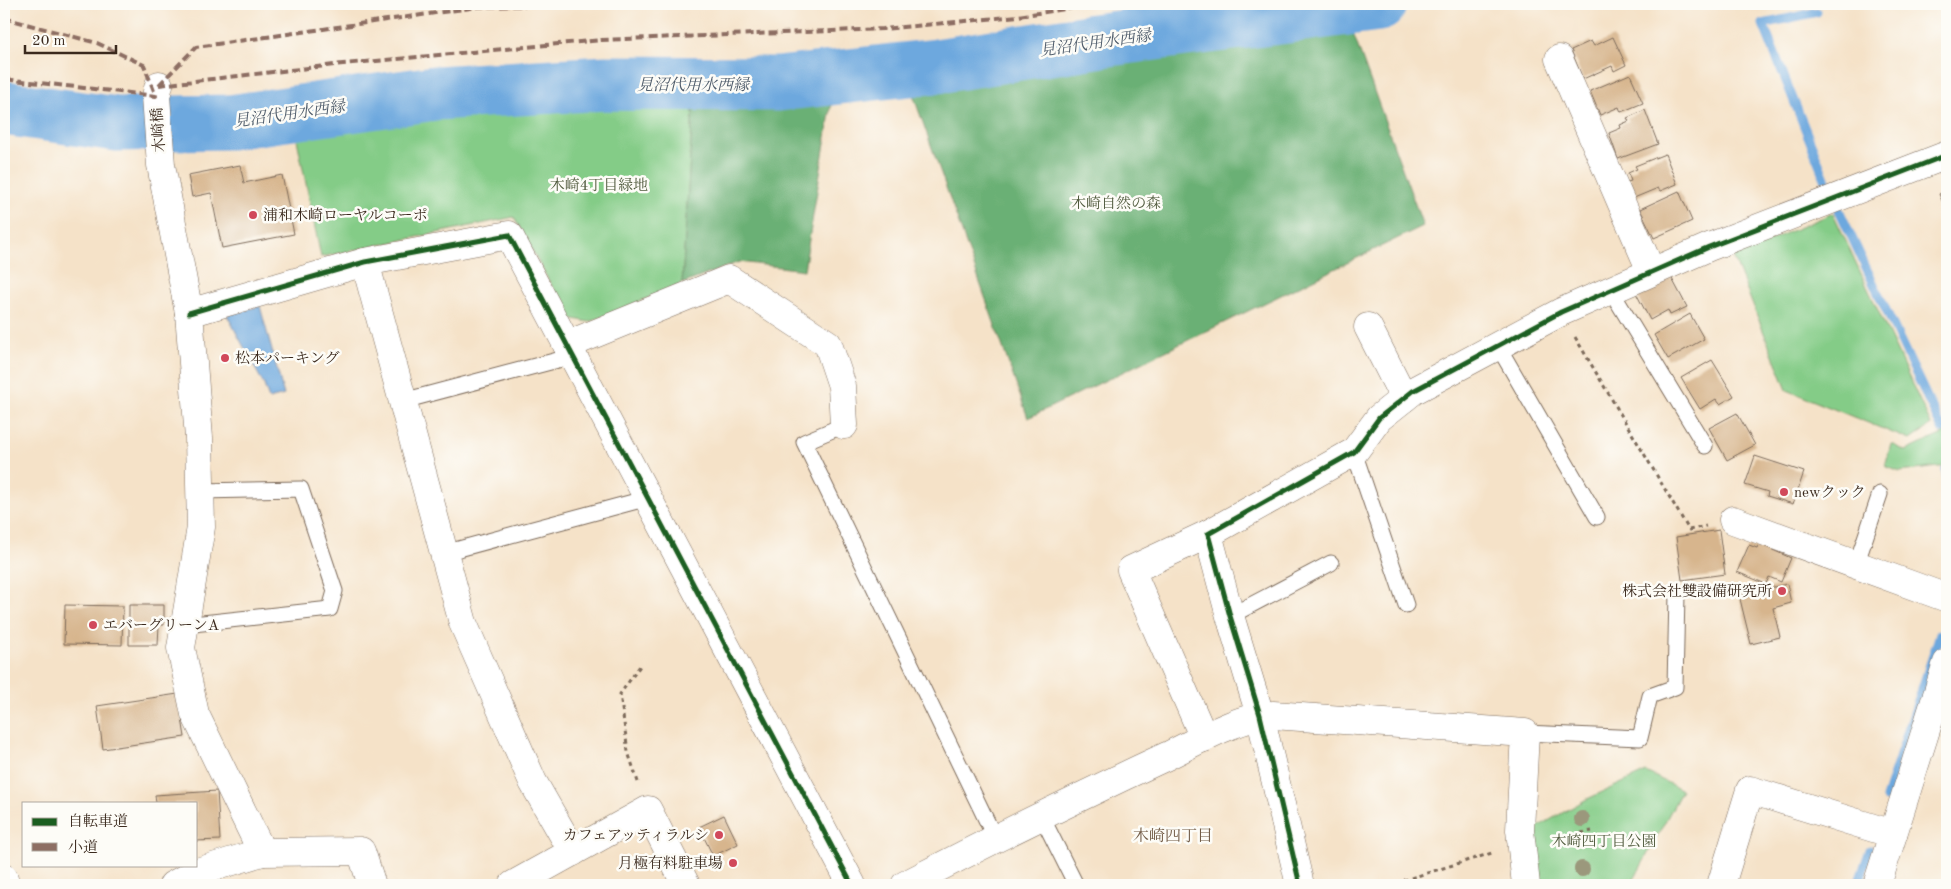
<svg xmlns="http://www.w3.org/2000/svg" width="1951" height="889" font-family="'Old Standard TT','Noto Serif JP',serif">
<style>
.green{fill:#84cc87;stroke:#607b52}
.forest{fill:#6bb074;stroke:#536d49}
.water{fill:#6da8de;stroke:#54697e}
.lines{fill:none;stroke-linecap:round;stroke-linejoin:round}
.stream{stroke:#6da8de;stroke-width:9}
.river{stroke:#6da8de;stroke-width:55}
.building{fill:#d7b58d}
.lane-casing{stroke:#7c6a5a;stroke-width:17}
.street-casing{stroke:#7c6a5a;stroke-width:29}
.path{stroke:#7c6a5a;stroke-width:3;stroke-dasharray:4 4;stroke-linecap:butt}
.lane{stroke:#fff;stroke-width:15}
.street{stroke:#fff;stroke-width:28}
.quiet{stroke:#8d6e63;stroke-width:4;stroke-dasharray:8 4;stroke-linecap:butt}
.cycleway-casing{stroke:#fdfcf7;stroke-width:8}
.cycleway{stroke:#1b5e20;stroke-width:5}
.tree{fill:#9b987c}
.poi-dot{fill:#d1495b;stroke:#fdfcf7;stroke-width:2}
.labels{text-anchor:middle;stroke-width:5;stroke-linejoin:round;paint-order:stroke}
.street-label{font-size:15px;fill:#3b2a1e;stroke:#fdfcf7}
.park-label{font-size:15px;fill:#515b3e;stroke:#fdfcf7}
.poi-label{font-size:15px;fill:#3b2a1e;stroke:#fdfcf7;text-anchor:start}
.water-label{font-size:16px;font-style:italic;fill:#4f5c6b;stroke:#fdfcf7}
.neighbourhood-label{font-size:16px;fill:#725b45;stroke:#fdfcf7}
</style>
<rect width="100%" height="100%" fill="#fdfcf7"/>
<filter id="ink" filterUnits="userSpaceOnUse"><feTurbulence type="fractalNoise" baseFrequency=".02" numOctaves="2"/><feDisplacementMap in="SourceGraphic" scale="10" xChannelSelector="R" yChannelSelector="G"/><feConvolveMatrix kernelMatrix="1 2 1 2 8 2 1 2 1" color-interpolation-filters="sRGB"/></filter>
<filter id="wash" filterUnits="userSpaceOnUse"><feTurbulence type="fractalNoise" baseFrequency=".0096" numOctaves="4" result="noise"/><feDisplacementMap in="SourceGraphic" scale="20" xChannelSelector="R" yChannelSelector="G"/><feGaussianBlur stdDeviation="1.12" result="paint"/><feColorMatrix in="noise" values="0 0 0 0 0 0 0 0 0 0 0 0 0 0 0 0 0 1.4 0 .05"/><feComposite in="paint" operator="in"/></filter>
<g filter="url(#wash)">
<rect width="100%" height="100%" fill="#f5e2c8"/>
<g class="green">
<polygon points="525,94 694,94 682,284 589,322 569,318 514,217 321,257 293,120"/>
<polygon points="1833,213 1931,425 1910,440 1787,390 1733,256"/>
<polygon points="1947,432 1947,466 1900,472 1885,466 1891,444 1906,451"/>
<polygon points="1646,772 1682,790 1631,885 1540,885 1534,829 1585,800"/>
</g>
<polygon class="forest" points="1349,22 1423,226 1028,418 911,89 832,101 804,270 739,262 682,284 694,94 798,93 1142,44"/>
<polygon class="water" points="260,306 284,395 269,399 264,385 227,315"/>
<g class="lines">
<g class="stream">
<polyline points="1817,12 1763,24 1830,191"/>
<polyline points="1839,210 1942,429"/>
<polyline points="1946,470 1947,482"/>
<polyline points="1886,798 1940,634"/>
<polyline points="1858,885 1870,850"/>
</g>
<polyline class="river" points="4,108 117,124 230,122 435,93 606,83 778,84 937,66 1101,40 1379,4"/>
</g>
<g id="blocks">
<g class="building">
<polygon points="1613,37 1626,65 1614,71 1612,66 1583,79 1571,50 1591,41 1594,46"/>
<polygon points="1630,74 1643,103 1621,112 1619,107 1600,115 1590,91"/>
<polygon points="1645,110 1658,144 1618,159 1609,133 1621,128 1620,125 1629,121 1627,118"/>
<polygon points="1665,154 1677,184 1660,191 1658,188 1634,198 1627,182 1631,181 1628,173 1637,169 1635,166"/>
<polygon points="240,165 244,183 282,175 294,234 222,248 211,193 192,197 188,175"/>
<polygon points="1947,190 1947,212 1939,194"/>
<polygon points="1679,191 1692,221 1654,238 1640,209"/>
<polygon points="1670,275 1687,307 1670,315 1668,310 1650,320 1636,293"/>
<polygon points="1690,314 1704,339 1668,359 1654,335"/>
<polygon points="1712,360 1734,396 1720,404 1716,399 1700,409 1681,378"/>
<polygon points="1737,413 1755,445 1727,460 1709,428"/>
<polygon points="1755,456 1804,472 1793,504 1767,496 1768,492 1745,485"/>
<polygon points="1719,530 1725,574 1682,580 1676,537"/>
<polygon points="1759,544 1791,558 1781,582 1769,577 1766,584 1737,572 1749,545 1757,548"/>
<polygon points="1787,584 1791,603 1773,608 1780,637 1751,644 1739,595"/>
<polygon points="65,605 123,606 122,645 64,644"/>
<polygon points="129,605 164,605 164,625 159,625 158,645 129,645"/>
<polygon points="178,694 185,737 103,749 97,706"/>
<polygon points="217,791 220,840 196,841 196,803 156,803 155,795"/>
<polygon points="724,815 738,844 713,856 699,827"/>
</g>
</g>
</g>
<g filter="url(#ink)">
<use href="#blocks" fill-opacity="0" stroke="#7c6a5a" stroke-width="1"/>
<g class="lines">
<g class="lane-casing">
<g id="lane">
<polyline points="1610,289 1705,446"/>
<polyline points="1498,346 1597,517"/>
<polyline points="403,401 573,356"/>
<polyline points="844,425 804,442 995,838"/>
<polyline points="1354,452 1406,605"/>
<polyline points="444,553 648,498"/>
<polyline points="1856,565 1880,494"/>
<polyline points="1230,616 1331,563"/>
<polyline points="184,625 330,609 335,591 301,489 200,491"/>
<polyline points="1525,733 1640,738 1650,696 1675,687 1677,594"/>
<polyline points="1041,815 1076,885"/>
</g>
</g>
<g class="street-casing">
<g id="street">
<polyline points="1559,59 1651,271"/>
<polyline points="159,85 156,96 161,165 189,313 199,438 201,527 181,648 195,714 262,852"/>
<polyline points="365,262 463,623 533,782 573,852"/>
<polyline points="189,313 365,262 509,235 852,885"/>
<polyline points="1368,327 1404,398"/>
<polyline points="567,345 729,279 828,344 842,386 844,425"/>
<polyline points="1733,520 1947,598"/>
<polyline points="1204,738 1131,570 1208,534"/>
<polyline points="4,878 5,885"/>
<polyline points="173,885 197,872 262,852 361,851 372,885"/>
<polyline points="513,885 648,810 686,885"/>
<path d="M905,885c86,-45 174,-88 262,-129 29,-14 74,-41 106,-41l252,18 -5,97 6,55"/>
<polyline points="1300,885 1260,715 1230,616 1208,534 1354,452 1379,418 1413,391 1561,312 1709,247 1947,155"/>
<polyline points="1721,885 1750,790 1893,834"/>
<polyline points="1877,885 1947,663"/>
</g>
</g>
<g class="path">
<polyline points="1575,337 1689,530 1706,526"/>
<polyline points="638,782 628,752 620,694 640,666"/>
<polyline points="1581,833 1592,831"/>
<polyline points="1388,885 1492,853"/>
</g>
<use href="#lane" class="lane"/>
<use href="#street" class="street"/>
<g class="quiet">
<polyline points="4,18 97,43 144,65 156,96 4,79"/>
<polyline points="159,85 343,64 601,40 883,29 1018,16 1100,4"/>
<polyline points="159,85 196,47 478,7 595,4"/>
</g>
<g class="cycleway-casing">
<g id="cycleway">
<polyline points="189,313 365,262 509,235 852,885"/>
<polyline points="1300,885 1260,715 1230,616 1208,534 1354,452 1379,418 1413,391 1561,312 1709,247 1947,155"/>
</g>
</g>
<use href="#cycleway" class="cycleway"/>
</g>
<g class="tree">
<circle cx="1582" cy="819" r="8"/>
<circle cx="1582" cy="869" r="8"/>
</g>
</g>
<g class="poi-dot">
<circle cx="253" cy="215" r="5"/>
<circle cx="225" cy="358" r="5"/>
<circle cx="1784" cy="492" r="5"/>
<circle cx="1782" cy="591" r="5"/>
<circle cx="93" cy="625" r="5"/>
<circle cx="719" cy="835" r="5"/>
<circle cx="733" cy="863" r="5"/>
</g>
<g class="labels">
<g class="street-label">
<text transform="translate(158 130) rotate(-94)" y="5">木崎橋</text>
</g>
<g class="park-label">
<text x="599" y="190">木崎4丁目緑地</text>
<text x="1116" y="208">木崎自然の森</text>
<text x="1604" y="846">木崎四丁目公園</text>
</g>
<g class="poi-label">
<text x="263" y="220">浦和木崎ローヤルコーポ</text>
<text x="235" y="363">松本パーキング</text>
<text x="1794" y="497">newクック</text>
<text x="1772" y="596" text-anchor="end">株式会社雙設備研究所</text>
<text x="103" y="630">エバーグリーンA</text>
<text x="709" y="840" text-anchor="end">カフェアッティラルシ</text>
<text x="723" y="868" text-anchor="end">月極有料駐車場</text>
</g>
<g class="water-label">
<text transform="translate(1095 42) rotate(-8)" y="6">見沼代用水西縁</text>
<text x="693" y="90">見沼代用水西縁</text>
<text transform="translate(289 113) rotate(-8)" y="6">見沼代用水西縁</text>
</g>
<g class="neighbourhood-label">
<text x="1173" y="841">木崎四丁目</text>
</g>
</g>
<rect width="1951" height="889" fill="none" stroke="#fdfcf7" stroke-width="20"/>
<rect x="22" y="802" width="175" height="65" fill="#fdfcf7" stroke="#afa8a0"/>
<rect x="32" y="818" width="25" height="8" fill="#1b5e20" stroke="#afa8a0"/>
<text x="68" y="826" font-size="15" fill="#3b2a1e">自転車道</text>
<rect x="32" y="843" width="25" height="8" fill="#8d6e63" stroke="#afa8a0"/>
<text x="68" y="852" font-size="15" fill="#3b2a1e">小道</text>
<path d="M25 45v8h91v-8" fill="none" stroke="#3b2a1e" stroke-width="2.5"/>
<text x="32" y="45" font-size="15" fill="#3b2a1e" stroke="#fdfcf7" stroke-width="4" paint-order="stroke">20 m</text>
</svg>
